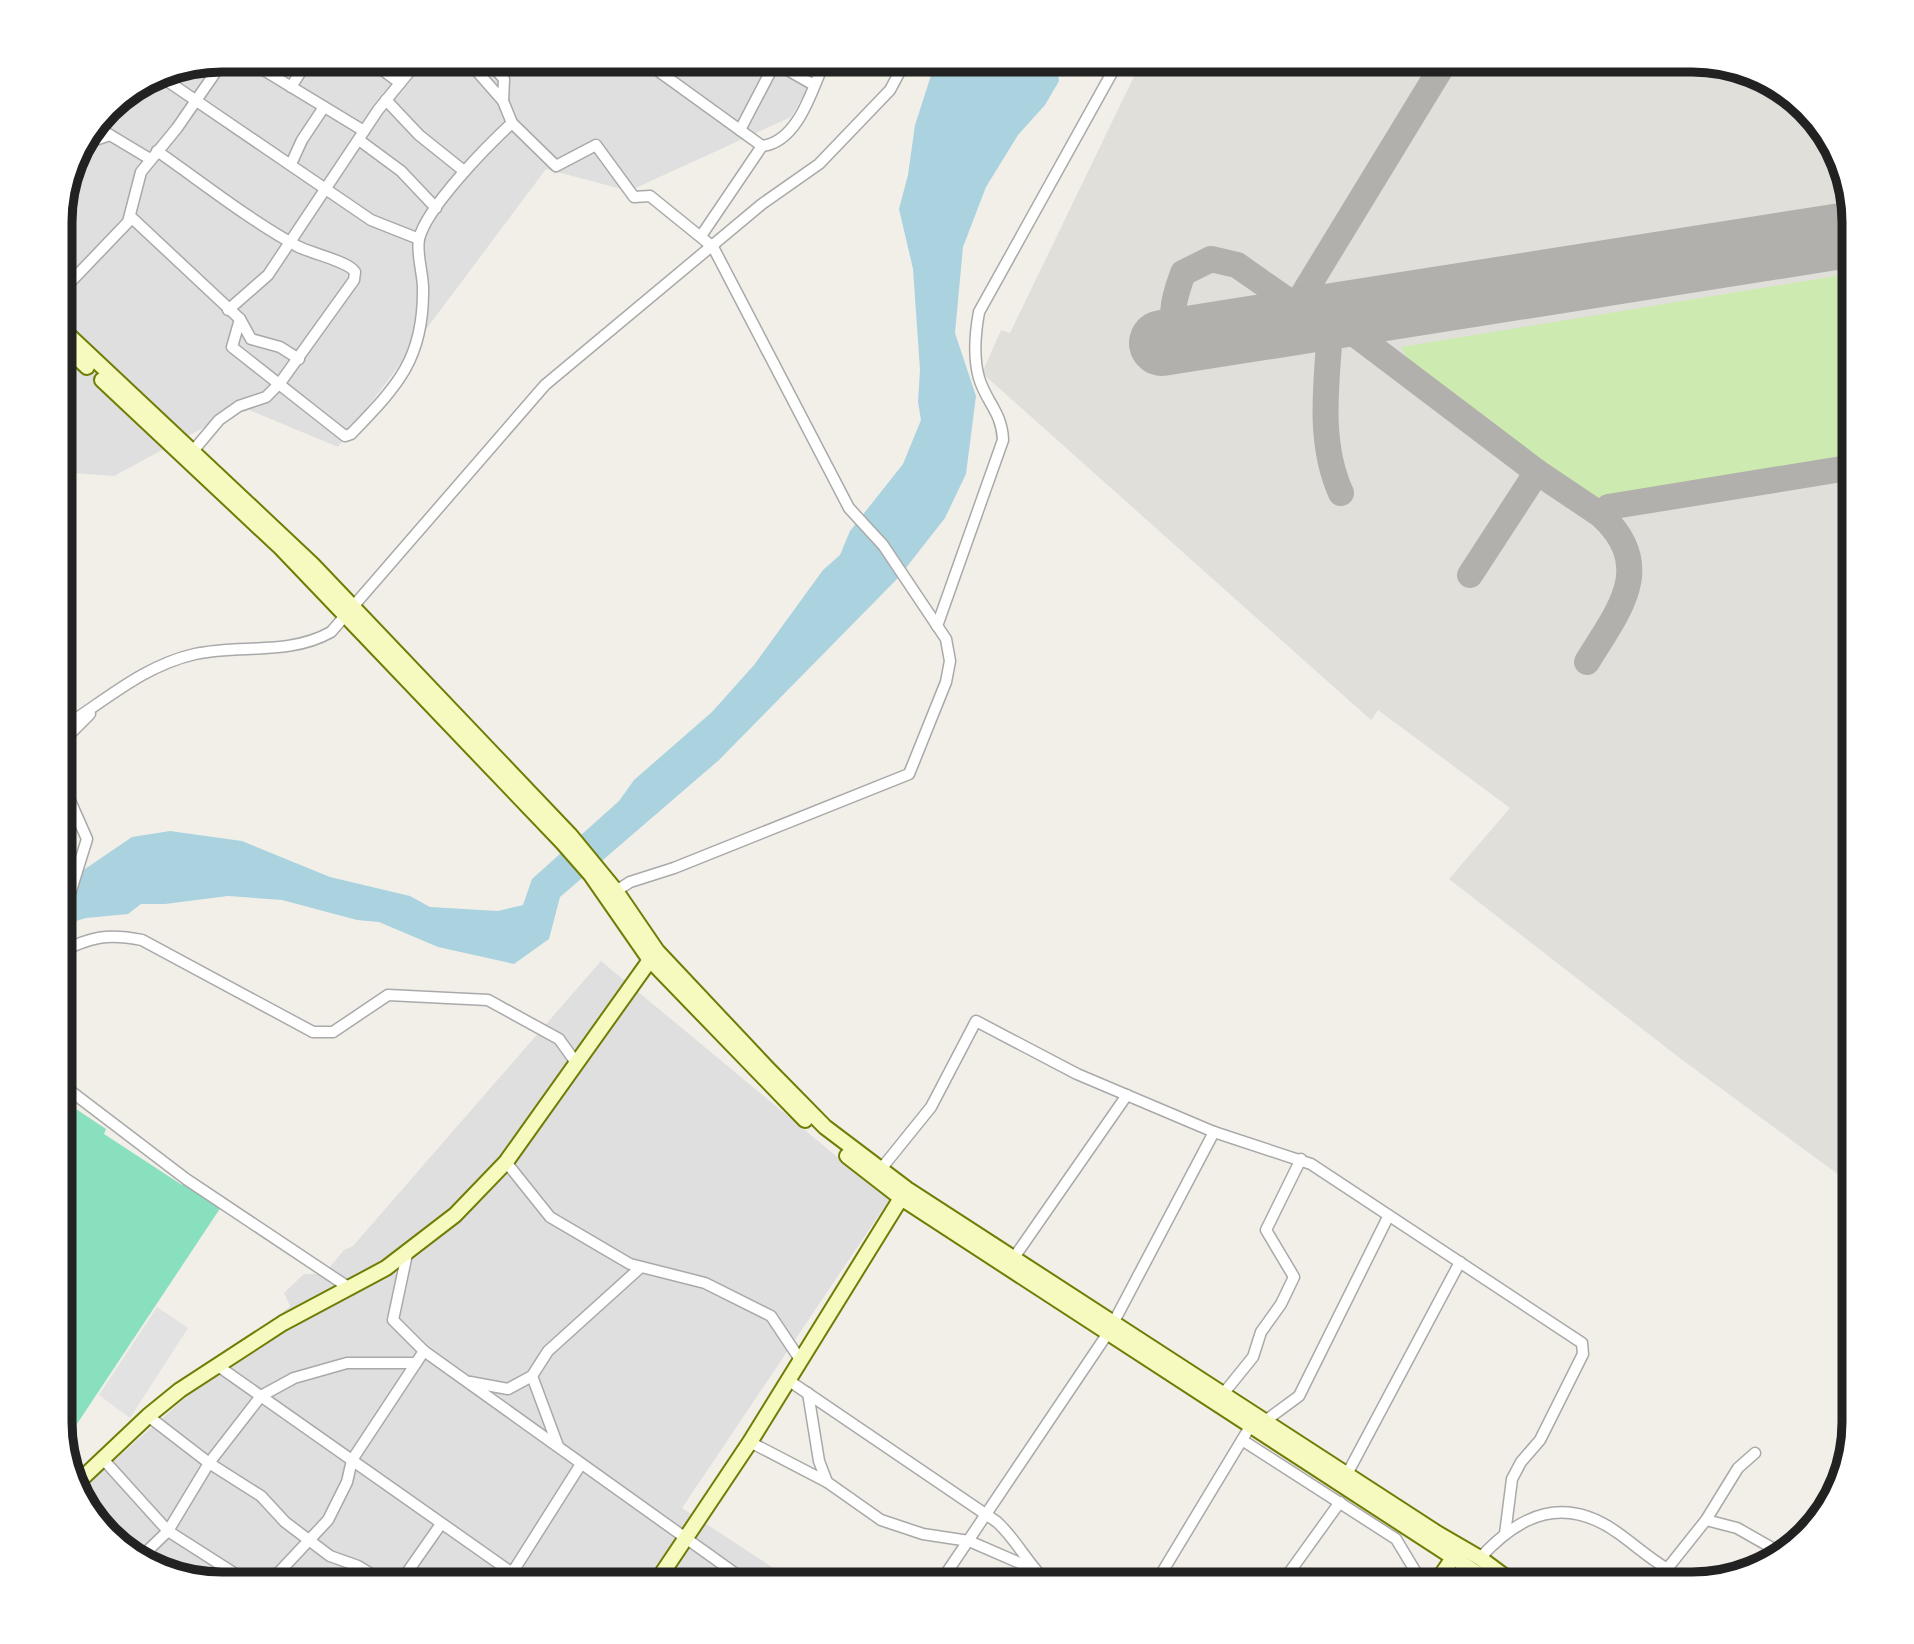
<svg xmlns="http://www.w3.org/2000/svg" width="1914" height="1644" font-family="Manrope,sans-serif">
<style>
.residential{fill:#e0dfdf}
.airport{fill:#e1dfda}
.grass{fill:#cdebb0}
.pitch{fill:#88e0be}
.parking{fill:#e2e2e2}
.water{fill:#aad3df}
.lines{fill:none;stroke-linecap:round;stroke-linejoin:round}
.taxiway{stroke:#b1b0ac;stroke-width:26}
.runway{stroke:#b1b0ac;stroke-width:66}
.street-casing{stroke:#a9a9a9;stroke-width:13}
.secondary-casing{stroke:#707d05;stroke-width:18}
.street{stroke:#fff;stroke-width:10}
.secondary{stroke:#f7fabf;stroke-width:14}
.rim{fill:none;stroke:#222;stroke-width:9}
</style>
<rect width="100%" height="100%" fill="#f2efe9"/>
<g class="residential">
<polygon points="222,60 824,60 791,117 629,191 546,169 338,447 249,410 225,416 114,476 60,472 60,211 76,150 114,100 160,72"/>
<polygon points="601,961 889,1200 682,1508 798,1584 221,1584 160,1572 115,1544 76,1494 290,1306 284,1293 304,1274 324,1274 344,1250 353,1246"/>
</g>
<polygon class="airport" points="1142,60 1693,60 1754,72 1800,100 1842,159 1854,222 1854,1186 1681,1059 1449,879 1510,808 1378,710 1371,720 982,373 1001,330 1010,333"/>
<polygon class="grass" points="1854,273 1854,462 1657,493 1596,498 1411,366 1401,347"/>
<polygon class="pitch" points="61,1099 106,1129 104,1134 182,1185 184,1182 221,1207 63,1445 60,1432"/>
<polygon class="parking" points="157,1307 188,1328 130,1418 99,1395"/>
<polygon class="water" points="936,60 1069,60 1057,65 1059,81 1045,105 1018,135 986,187 963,247 955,333 976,396 966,474 945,518 898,578 719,760 560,897 549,939 514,964 438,947 379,922 357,920 282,900 228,896 165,904 141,904 128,914 86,918 60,926 60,886 132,837 170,831 242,841 330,877 410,896 430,907 498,911 523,905 532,879 619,801 634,780 712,712 754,665 823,570 840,555 850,531 903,464 921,420 918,402 920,370 913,269 899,209 908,175 915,125"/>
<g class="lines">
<g class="taxiway">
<path d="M1331,316c-3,59 -15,122 10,177"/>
<polyline points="1285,324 1446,60"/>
<path d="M1183,340c-16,-25 -9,-41 0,-67l28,-14 26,6 60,42 34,9 206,156"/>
<polyline points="1470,575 1537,472 1601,515"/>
<path d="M1587,662c31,-51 70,-95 14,-147l7,-8 246,-40"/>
</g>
<polyline class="runway" points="1162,343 1854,234"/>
<g class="street-casing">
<g id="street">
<polyline points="247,60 364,131"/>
<polyline points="369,60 400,83"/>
<polyline points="487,60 504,79 503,101"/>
<path d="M643,60l119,86c36,-4 50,-56 63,-86"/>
<polyline points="770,60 814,85"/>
<polyline points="157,74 371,220 419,239"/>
<polyline points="291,87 308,60"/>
<polyline points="386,100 419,135 464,171"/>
<polyline points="512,123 556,166 596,145 634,197 650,196 713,247 849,508 883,545 946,639 950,661 946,682 909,774 674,868 630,882 616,891"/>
<polyline points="95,126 150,159"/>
<polyline points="740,130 775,63"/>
<polyline points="359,140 401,171 436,208"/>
<polyline points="80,145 110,135"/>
<path d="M157,151c46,32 91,68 140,95 15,8 51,15 58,26l-1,8 -74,103 -14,14 -27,9 -20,14 -26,31"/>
<polyline points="291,164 302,140 324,107"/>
<polyline points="131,217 240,319 251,339 280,347 299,359"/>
<polyline points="701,236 762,146"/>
<polyline points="60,293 128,222 141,172 177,128 224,60"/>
<polyline points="228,310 268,275 378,110 419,60"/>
<path d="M240,319l-8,28 113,89 6,-2c45,-47 72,-73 72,-142 1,-16 -7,-37 -4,-53 7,-31 69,-94 93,-116l-9,-22 -36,-41"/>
<path d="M937,626l66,-186c-1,-28 -17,-38 -24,-62 -6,-21 -4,-44 0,-66l140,-252"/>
<path d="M60,729c44,-27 82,-63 135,-75 45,-10 93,2 136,-22l214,-247 217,-181 57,-40 71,-74 16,-30"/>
<polyline points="60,776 67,737 90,714"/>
<polyline points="60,926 87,839 60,778"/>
<path d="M60,952c31,-15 47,-19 82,-12l171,92h20l55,-37 100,5 71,39 18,25"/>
<polyline points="60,1083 186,1179 348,1287"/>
<polyline points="506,1162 550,1217 630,1264 705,1283 771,1316 801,1361"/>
<polyline points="881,1169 931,1107 976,1021 1077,1074 1214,1132 1311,1164 1582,1343 1583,1354 1540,1440 1521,1462 1512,1479 1505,1534"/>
<polyline points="407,1254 393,1320 424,1351 750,1584"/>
<polyline points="1013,1259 1127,1095"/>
<polyline points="218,1366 528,1584"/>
<path d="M788,1380l209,142c20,18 31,43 52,62"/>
<polyline points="470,1382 508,1389 532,1376"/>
<polyline points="808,1393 819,1461 827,1482"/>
<polyline points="1223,1394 1253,1357 1261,1332 1281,1304 1294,1277 1266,1230 1301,1159"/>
<polyline points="148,1416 209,1463 261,1496 285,1522 330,1556 358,1566 388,1584"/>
<polyline points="1265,1421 1299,1396 1388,1217"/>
<polyline points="1242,1440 1396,1539 1423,1584"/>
<polyline points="750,1442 827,1482 881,1520 923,1534 969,1541 1029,1567"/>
<polyline points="558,1446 532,1376 548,1351 641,1267"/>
<polyline points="102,1458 168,1531 251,1584"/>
<polyline points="1345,1478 1460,1262"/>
<polyline points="1706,1520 1737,1528 1781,1553"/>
<path d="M1480,1558c41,-45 85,-63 138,-25 17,12 31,25 48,35"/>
<polyline points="139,1559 168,1531 209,1463 261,1396 294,1378 347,1363 416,1363"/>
<polyline points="512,1573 581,1464"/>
<polyline points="268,1584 328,1520 347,1482 352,1460 424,1351"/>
<polyline points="399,1584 441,1524"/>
<polyline points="939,1584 1108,1333 1214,1132"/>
<polyline points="1155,1584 1254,1420"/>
<polyline points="1281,1584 1340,1502"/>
<polyline points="1655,1584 1706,1520 1738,1468 1755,1453"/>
</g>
</g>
<g class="secondary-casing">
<g id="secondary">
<polyline points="60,327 312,564 570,835 616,891 657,951 768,1069 825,1127 907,1189 1437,1533 1480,1558 1515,1584"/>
<polyline points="60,341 87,367"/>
<polyline points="102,380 281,548 562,842 591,875 650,960 805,1120"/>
<polyline points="847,1156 901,1198 1494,1584"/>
<polyline points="74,1486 148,1416 180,1390 283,1323 386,1268 455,1215 506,1162 655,953"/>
<polyline points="655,1584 750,1442 906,1190"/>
<polyline points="1435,1584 1453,1558"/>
</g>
</g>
<use href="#street" class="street"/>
<use href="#secondary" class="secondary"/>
</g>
<path d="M0 0H1914V1644H0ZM222 72H1692A150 150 0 0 1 1842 222V1422A150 150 0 0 1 1692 1572H222A150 150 0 0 1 72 1422V222A150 150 0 0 1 222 72Z" fill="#fff" fill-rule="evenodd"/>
<path class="rim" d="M222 72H1692A150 150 0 0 1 1842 222V1422A150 150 0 0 1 1692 1572H222A150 150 0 0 1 72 1422V222A150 150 0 0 1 222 72Z"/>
</svg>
